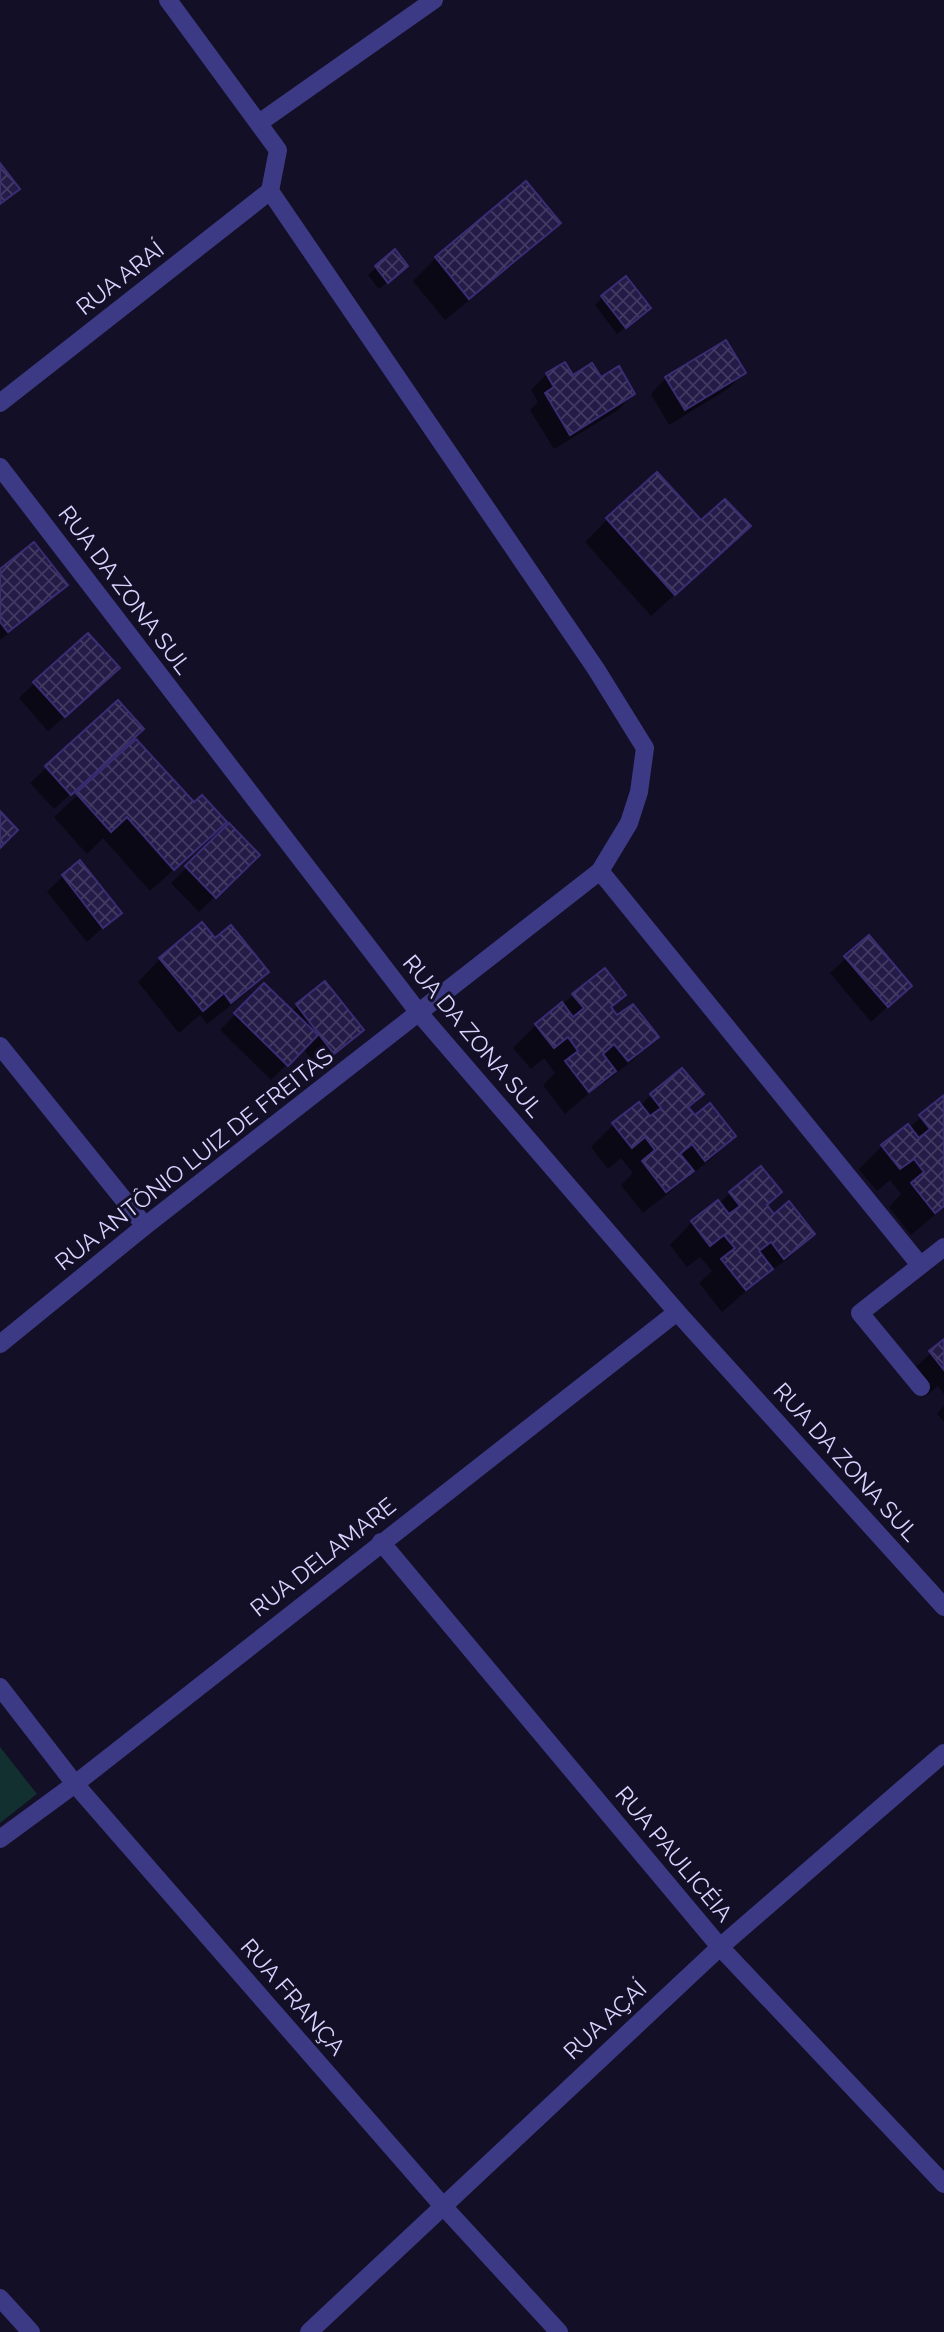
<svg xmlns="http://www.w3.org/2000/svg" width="944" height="2332" font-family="Raleway,sans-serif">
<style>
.grass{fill:#12302f}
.shadow{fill:#0007}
.building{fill:url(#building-cross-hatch);stroke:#3b2d73;stroke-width:2}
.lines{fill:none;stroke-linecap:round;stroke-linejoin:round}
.street{stroke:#3d3a85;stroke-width:18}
.labels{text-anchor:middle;stroke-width:6;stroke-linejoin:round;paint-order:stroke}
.street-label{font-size:23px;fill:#d9d4ff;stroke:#130f26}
</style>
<defs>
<pattern id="building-cross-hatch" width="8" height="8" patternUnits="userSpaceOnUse" patternTransform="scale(1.75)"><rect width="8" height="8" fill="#241b47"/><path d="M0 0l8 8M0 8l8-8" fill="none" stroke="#433b63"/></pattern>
</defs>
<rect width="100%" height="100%" fill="#130f26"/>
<polygon class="grass" points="0,1747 37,1794 0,1823"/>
<g class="shadow">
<polygon points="526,184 558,223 535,246 445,320 413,281 436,258"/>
<polygon points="394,252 399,273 379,289 368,275"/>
<polygon points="602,297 641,315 617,334 595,305"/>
<polygon points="744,372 729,388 669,425 651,394 666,378"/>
<polygon points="547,374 573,377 633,394 618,410 554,449 530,410 538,402 531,390"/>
<polygon points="608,519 701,523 725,549 651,616 585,542"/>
<polygon points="0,571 65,585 50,600 0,640"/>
<polygon points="35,683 102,684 48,731 19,698"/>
<polygon points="118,702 126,744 54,809 30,783"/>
<polygon points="136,741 201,845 150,891 103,838 87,854 54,817"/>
<polygon points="229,826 257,855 199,912 171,883"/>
<polygon points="63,876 120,912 87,942 47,892"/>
<polygon points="869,937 910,986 871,1022 830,973"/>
<polygon points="215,941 267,972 244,995 207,1024 200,1015 179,1033 138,982 160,959"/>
<polygon points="325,983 362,1030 318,1068 303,1048 271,1080 220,1030 264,985 291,1012"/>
<polygon points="574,995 624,995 610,1009 617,1018 657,1037 634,1059 604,1083 603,1081 565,1114 543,1085 555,1073 544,1058 531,1069 513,1048 536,1025"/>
<polygon points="701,1094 687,1108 695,1118 734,1136 711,1159 643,1213 621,1185 633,1173 621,1158 608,1169 591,1147 614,1124 640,1106 651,1095"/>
<polygon points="944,1097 944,1207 911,1235 889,1207 901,1194 890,1180 877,1191 859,1169 882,1146 907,1126 909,1128"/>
<polygon points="780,1192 766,1206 773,1216 813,1234 790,1257 760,1279 722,1312 699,1283 712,1271 700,1257 687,1267 670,1245 692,1222 719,1204 730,1193"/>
<polygon points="944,1341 944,1394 938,1386 924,1397 907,1375"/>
<polygon points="944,1406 944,1422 937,1413"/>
</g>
<g class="building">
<polygon points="0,163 20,189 0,204"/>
<polygon points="526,181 561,223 469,299 435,257"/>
<polygon points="395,249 408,266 388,283 375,266"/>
<polygon points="626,276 651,308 626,328 601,296"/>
<polygon points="726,340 746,373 685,410 665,377"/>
<polygon points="565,362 573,375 592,363 601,377 619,366 635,394 570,435 545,393 554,387 546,373"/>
<polygon points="657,472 701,520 725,499 751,526 675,595 606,518"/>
<polygon points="34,542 68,585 8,632 0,622 0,569"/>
<polygon points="88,633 120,668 65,717 33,682"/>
<polygon points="118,700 144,729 71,795 45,766"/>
<polygon points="136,739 194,802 202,795 227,822 174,870 127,817 111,832 76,793"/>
<polygon points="0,811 18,830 0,848"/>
<polygon points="229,823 260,855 216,898 185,866"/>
<polygon points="80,860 122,913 103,928 62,875"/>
<polygon points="202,922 215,938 231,925 269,972 231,1003 224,993 203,1011 159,958"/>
<polygon points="869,935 912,986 888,1007 844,956"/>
<polygon points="605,968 626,995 611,1007 617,1015 633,1004 659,1037 628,1061 614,1044 603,1054 616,1071 589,1092 565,1061 578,1051 568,1037 554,1048 535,1024 562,1002 573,1017 584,1008 572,994"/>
<polygon points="325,981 364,1030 334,1054 296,1004"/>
<polygon points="264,983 318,1035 288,1066 234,1013"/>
<polygon points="682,1068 704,1094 688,1107 695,1115 710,1103 736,1136 705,1161 692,1144 680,1154 694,1171 666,1192 642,1161 655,1150 645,1137 632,1148 612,1123 639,1102 650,1116 661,1108 650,1094"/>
<polygon points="944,1095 944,1206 935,1213 911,1183 924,1172 914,1159 900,1169 881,1145 908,1124 919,1138 930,1129 919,1115"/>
<polygon points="761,1166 782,1192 767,1205 774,1214 789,1201 815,1234 784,1259 771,1242 759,1251 773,1269 746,1290 721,1259 735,1248 724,1235 710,1246 691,1221 718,1200 729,1214 740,1206 729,1192"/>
<polygon points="944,1339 944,1370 929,1351"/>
</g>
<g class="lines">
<g class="street">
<polyline points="259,123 434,0"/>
<polyline points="0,403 270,191"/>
<polyline points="0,467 419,1013 677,1312 944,1607"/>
<polyline points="600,871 920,1265"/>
<polyline points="0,1046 145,1226"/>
<polyline points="0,1344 145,1226 600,871 629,823 639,792 645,748 596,669 270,191 278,150 168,0"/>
<polyline points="921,1387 860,1313 944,1247"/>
<polyline points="381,1542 720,1947 944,2184"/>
<polyline points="0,1687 75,1784 442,2205 559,2332"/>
<polyline points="0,1839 75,1784 677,1312"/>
<polyline points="0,2298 31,2332"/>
<polyline points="309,2332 720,1947 944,1753"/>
</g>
</g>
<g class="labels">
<g class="street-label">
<text transform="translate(120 278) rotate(-38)" y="8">RUA ARAÍ</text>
<text transform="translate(125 590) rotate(53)" y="8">RUA DA ZONA SUL</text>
<text transform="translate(473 1036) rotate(50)" y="8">RUA DA ZONA SUL</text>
<text transform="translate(194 1159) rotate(-38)" y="8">RUA ANTÔNIO LUIZ DE FREITAS</text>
<text transform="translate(846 1462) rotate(48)" y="8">RUA DA ZONA SUL</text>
<text transform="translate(323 1557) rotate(-38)" y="8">RUA DELAMARE</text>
<text transform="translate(674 1854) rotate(50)" y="8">RUA PAULICÉIA</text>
<text transform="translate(293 1997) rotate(49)" y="8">RUA FRANÇA</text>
<text transform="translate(605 2020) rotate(-43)" y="8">RUA AÇAÍ</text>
</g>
</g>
</svg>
